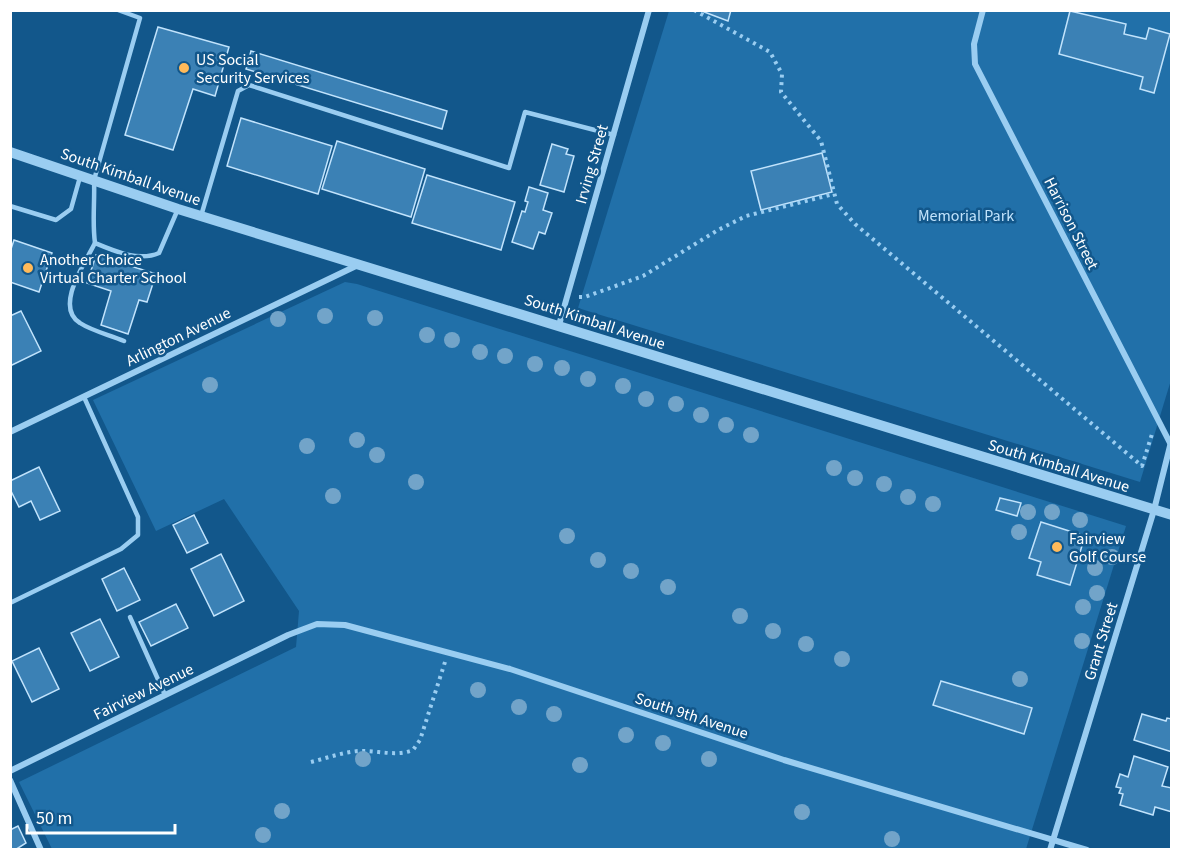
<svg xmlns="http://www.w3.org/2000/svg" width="1182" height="860" font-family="'Source Sans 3',sans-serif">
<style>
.green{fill:#2170a9}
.building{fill:#3b81b5;stroke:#c1e3fc;stroke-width:1.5}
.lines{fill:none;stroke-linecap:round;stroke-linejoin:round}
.path{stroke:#9acdf1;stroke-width:4;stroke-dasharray:3 4.5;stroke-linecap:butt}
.service{stroke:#9acdf1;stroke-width:4.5}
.minor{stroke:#9acdf1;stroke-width:6}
.tertiary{stroke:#9acdf1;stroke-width:10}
.tree{fill:#72a4c9}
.poi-dot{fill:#ffba5a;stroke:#12578b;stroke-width:2}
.labels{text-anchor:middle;stroke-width:5;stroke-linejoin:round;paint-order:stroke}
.poi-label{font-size:16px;fill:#fff;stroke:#12578b;text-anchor:start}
.street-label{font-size:16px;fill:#fff;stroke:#12578b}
.park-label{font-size:16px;fill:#c1e3fc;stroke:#12578b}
</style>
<rect width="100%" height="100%" fill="#12578b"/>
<g class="green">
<polygon points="669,11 1171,11 1171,380 1140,482 578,308"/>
<polygon points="345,282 357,284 1126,526 1026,849 52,849 19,782 296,647 299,611 224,499 156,531 93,400"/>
</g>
<g class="building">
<polygon points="699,10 731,10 728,21"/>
<polygon points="1070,11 1126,24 1124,34 1146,39 1149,28 1170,34 1154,93 1140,89 1143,77 1059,54"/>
<polygon points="158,27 229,47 215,96 193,89 173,150 125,135"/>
<polygon points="251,51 447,111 442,129 246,69"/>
<polygon points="241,118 332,146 318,194 227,166"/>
<polygon points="337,141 425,169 411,217 322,189"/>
<polygon points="552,144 568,149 566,154 574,156 564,192 540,185"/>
<polygon points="822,153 832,192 761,210 751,171"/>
<polygon points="427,175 515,202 501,250 412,223"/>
<polygon points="529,187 548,193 543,210 552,213 545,234 539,232 533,249 512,242 522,211 525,212 528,202 525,201"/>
<polygon points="14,240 52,253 39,292 10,282 10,252"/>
<polygon points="96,255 156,274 147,302 139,300 128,334 101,325 111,291 87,283"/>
<polygon points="21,311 41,351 10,366 10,316"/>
<polygon points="39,467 60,511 40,520 31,501 19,507 10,489 10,481"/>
<polygon points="1000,498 1021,503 1017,516 996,510"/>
<polygon points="194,515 208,543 187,553 173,525"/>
<polygon points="1041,522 1085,536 1070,585 1037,575 1041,562 1029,558"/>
<polygon points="221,554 244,601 214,616 191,569"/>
<polygon points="124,568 140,600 117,611 102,579"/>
<polygon points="176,604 188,628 151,646 139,622"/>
<polygon points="100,619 119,657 90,671 71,633"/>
<polygon points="39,648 59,689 32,702 12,661"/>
<polygon points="941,681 1032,708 1024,734 933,705"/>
<polygon points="1142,714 1166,721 1167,718 1172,719 1172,752 1134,740"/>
<polygon points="1134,756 1168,767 1162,786 1172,788 1172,812 1155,807 1153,815 1120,805 1123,794 1119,793 1121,788 1116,787 1120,774 1128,777"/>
<polygon points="18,826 26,843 15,850 10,850 10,830"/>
</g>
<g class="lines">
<g class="path">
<polyline points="694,10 770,52 782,74 781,92 821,141 837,204 855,224 1142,466 1152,434"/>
<polyline points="579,297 585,297 643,276 718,230 746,216 834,194"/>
<path d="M311,762c16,-4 32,-10 48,-11 18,-1 36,6 54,-1l7,-10 25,-78"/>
</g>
<g class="service">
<path d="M118,10l22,8 -46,162c1,21 -2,42 1,63 19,8 44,19 64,10l19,-44"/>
<polyline points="10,206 56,220 71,209 80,177"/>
<polyline points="201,216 238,91 249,85 509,168 525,112 614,135"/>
<path d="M95,243c-10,20 -41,64 -15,80 12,8 30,12 44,18"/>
<polyline points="10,603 121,549 138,535 138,517 84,397"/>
<polyline points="130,617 165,695"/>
</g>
<g class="minor">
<polyline points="983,10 974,44 975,64 1170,443"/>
<polyline points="559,325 649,10"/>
<polyline points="10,432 358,265"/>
<polyline points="10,771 288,635 317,624 345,625 510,669 784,760 1087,850"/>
<polyline points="10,780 41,850"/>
<polyline points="1050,850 1154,510 1171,442"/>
</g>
<polyline class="tertiary" points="10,152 178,209 1172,515"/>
</g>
<g class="tree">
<circle cx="325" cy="316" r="8"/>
<circle cx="375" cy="318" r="8"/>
<circle cx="278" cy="319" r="8"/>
<circle cx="427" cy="335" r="8"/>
<circle cx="452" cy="340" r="8"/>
<circle cx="480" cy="352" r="8"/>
<circle cx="505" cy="356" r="8"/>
<circle cx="535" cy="364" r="8"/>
<circle cx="562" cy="368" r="8"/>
<circle cx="588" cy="379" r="8"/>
<circle cx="210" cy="385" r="8"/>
<circle cx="623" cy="386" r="8"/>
<circle cx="646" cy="399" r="8"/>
<circle cx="676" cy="404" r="8"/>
<circle cx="701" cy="415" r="8"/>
<circle cx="726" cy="425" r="8"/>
<circle cx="751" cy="435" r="8"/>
<circle cx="357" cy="440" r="8"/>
<circle cx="307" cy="446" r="8"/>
<circle cx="377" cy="455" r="8"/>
<circle cx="834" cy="468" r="8"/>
<circle cx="855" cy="478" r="8"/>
<circle cx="416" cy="482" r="8"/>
<circle cx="884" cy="484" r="8"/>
<circle cx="333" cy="496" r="8"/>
<circle cx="908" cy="497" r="8"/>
<circle cx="933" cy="504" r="8"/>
<circle cx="1028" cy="512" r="8"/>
<circle cx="1052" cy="512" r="8"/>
<circle cx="1080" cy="520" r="8"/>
<circle cx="1019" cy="532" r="8"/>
<circle cx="567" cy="536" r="8"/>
<circle cx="1112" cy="557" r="8"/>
<circle cx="598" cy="560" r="8"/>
<circle cx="1095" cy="568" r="8"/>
<circle cx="631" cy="571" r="8"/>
<circle cx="668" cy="587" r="8"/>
<circle cx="1097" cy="593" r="8"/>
<circle cx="1083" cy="607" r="8"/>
<circle cx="740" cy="616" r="8"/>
<circle cx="773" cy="631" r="8"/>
<circle cx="1082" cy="641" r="8"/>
<circle cx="806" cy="644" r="8"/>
<circle cx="842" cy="659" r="8"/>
<circle cx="1020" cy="679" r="8"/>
<circle cx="478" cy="690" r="8"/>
<circle cx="519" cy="707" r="8"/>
<circle cx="554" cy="714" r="8"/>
<circle cx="626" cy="735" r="8"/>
<circle cx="663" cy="743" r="8"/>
<circle cx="363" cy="759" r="8"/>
<circle cx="709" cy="759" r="8"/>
<circle cx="580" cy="765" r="8"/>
<circle cx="282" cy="811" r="8"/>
<circle cx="802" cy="812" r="8"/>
<circle cx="263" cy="835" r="8"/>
<circle cx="892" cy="839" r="8"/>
</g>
<g class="poi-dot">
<circle cx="184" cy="68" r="6"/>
<circle cx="28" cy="268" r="6"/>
<circle cx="1057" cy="547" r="6"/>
</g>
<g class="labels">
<g class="poi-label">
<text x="196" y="65">US Social<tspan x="196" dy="18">Security Services</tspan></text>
<text x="40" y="265">Another Choice<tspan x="40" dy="18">Virtual Charter School</tspan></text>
<text x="1069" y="544">Fairview<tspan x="1069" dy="18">Golf Course</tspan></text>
</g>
<g class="street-label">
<text transform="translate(591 164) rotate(-74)" y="6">Irving Street</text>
<text transform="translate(131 176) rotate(19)" y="6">South Kimball Avenue</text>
<text transform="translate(1072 223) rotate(63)" y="6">Harrison Street</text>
<text transform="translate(595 321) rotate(18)" y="6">South Kimball Avenue</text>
<text transform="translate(178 336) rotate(-26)" y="6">Arlington Avenue</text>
<text transform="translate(1059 465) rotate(17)" y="6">South Kimball Avenue</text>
<text transform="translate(1100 641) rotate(-73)" y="6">Grant Street</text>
<text transform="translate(143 691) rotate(-26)" y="6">Fairview Avenue</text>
<text transform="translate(692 715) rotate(18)" y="6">South 9th Avenue</text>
</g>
<g class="park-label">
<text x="966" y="221">Memorial Park</text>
</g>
</g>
<rect width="1182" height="860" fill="none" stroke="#ffffff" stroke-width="24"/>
<path d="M27 824v9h148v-9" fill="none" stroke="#ffffff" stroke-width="3"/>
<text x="36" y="824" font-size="18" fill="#ffffff" stroke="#12578b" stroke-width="4.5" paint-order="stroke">50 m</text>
</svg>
